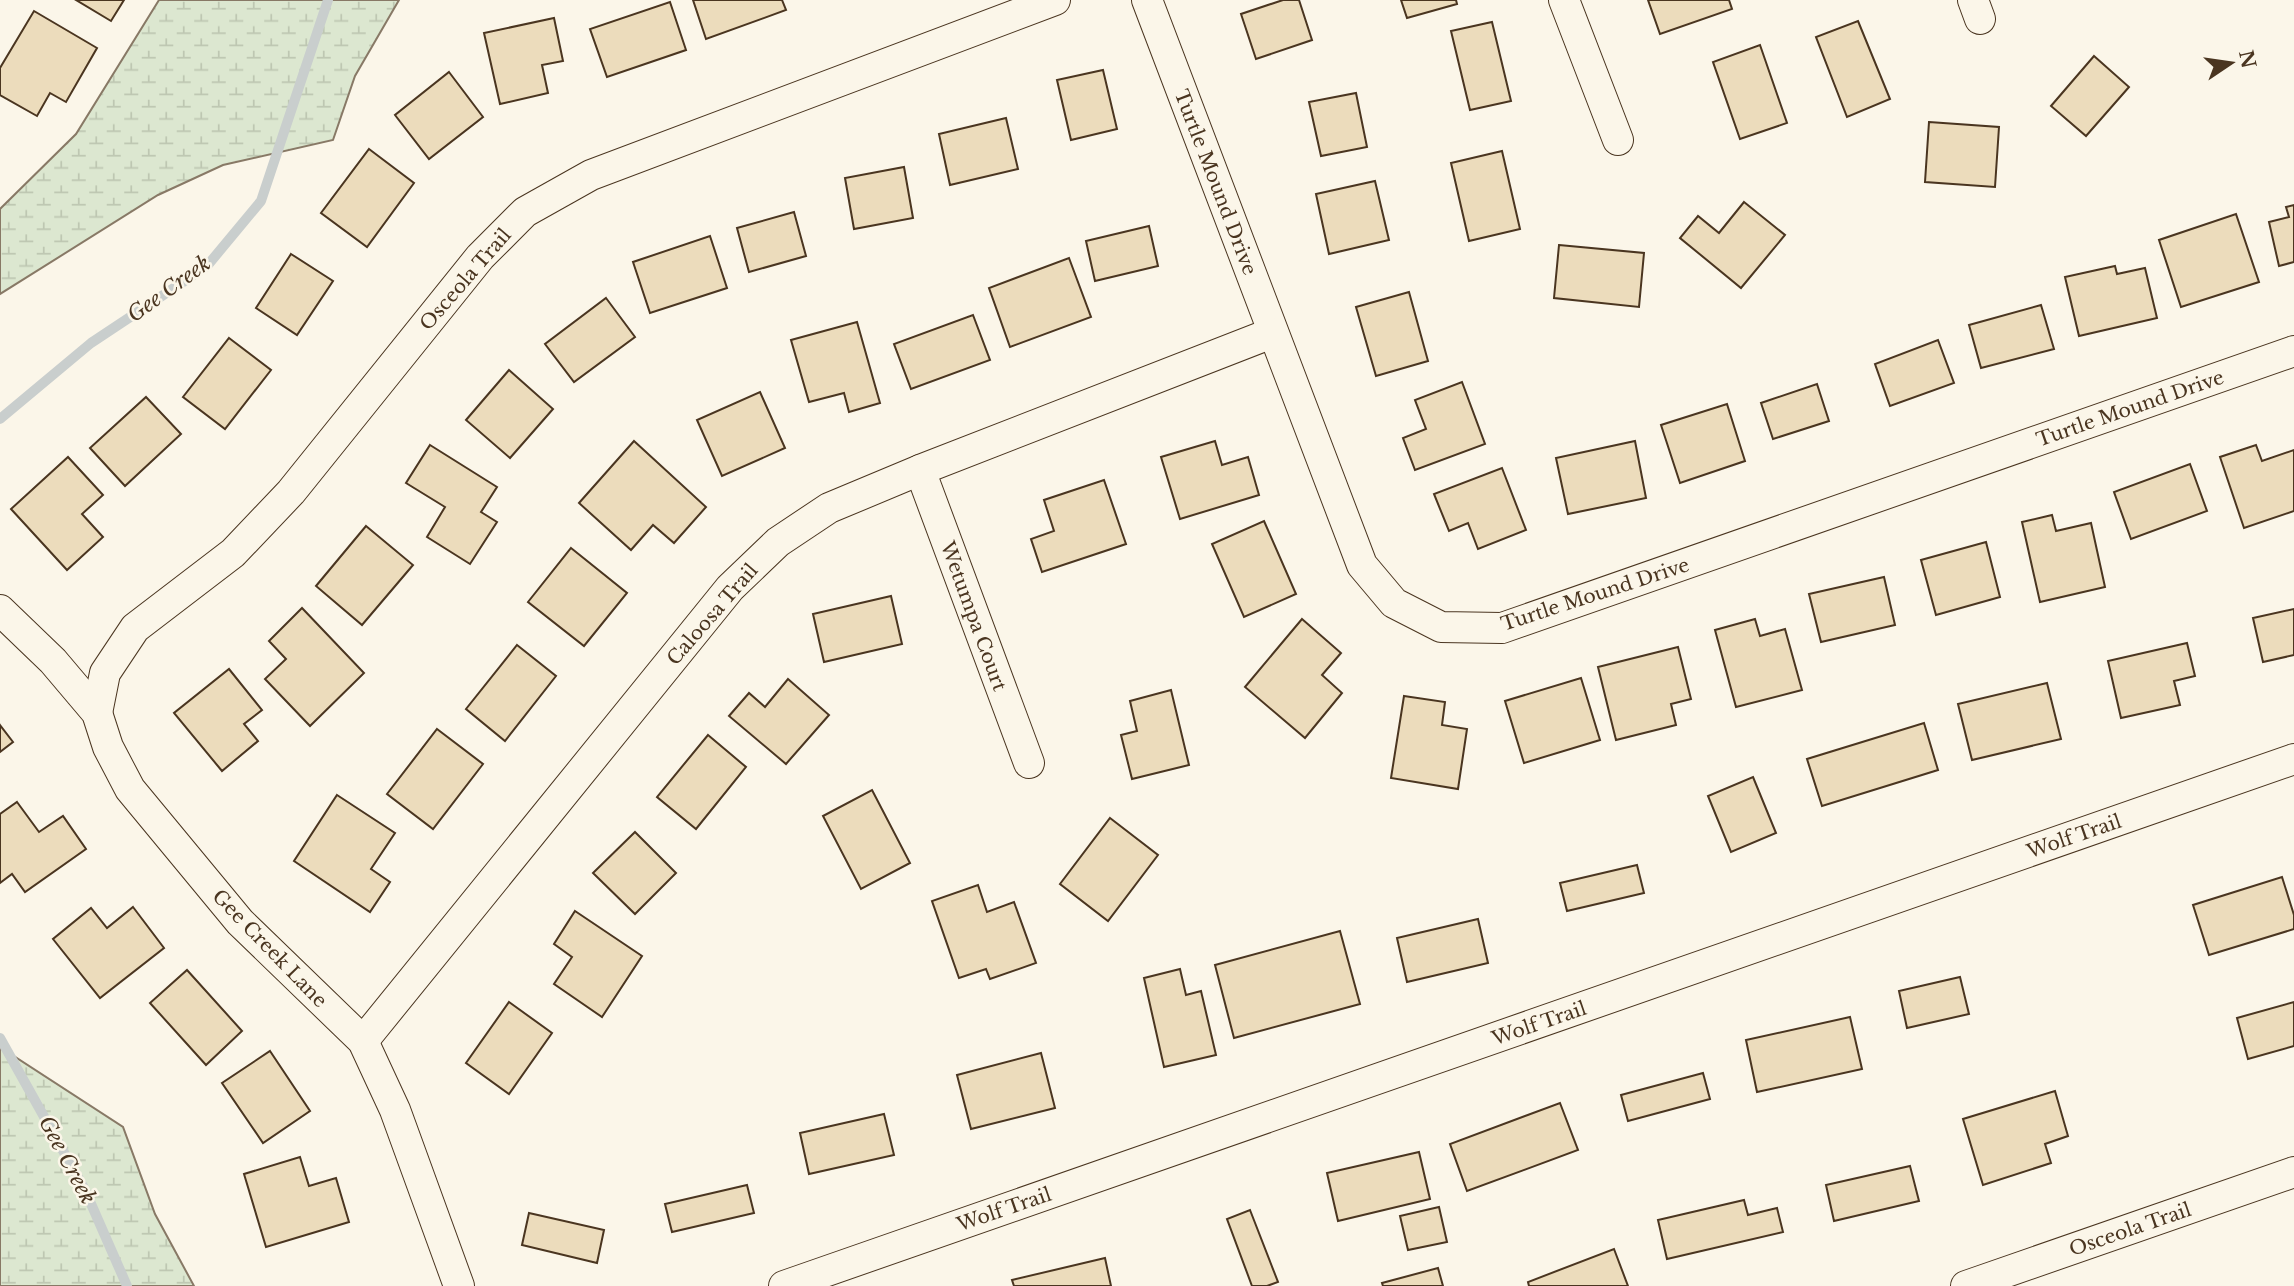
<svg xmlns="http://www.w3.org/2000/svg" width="2294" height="1286" font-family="'Libre Baskerville',serif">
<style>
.wetland{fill:url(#wetland-marsh);stroke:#887966;stroke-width:2}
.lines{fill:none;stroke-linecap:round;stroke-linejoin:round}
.stream{stroke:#c9cecd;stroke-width:10}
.building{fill:#ecdcbc;stroke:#4a3520;stroke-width:2}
.minor-casing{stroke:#4a3520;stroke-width:32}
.minor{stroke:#fbf6e9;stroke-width:30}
.labels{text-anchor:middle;stroke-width:5;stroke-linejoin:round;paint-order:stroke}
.street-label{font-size:19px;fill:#4a3520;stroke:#fbf6e9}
.water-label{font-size:21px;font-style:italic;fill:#4a3520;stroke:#fbf6e9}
</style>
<defs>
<pattern id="wetland-marsh" width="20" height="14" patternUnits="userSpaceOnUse" patternTransform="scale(1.75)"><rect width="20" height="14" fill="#dce7d0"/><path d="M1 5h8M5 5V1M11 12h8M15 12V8" fill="none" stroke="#bec7b2"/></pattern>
</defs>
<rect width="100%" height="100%" fill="#fbf6e9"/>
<g class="wetland">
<polygon points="159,0 399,0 355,76 333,140 223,165 158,195 0,294 0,209 76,134"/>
<polygon points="0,1047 123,1127 155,1214 194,1286 0,1286"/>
</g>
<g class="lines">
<g class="stream">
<polyline points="0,419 91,343 207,266 261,201 328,0"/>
<polyline points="0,1038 85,1190 127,1286"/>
</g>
</g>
<g class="building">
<polygon points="76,0 124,0 111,21"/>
<polygon points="693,0 782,0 786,10 706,39"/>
<polygon points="1283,0 1299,0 1312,40 1256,59 1241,14"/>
<polygon points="1401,0 1456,0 1457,4 1407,18"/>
<polygon points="1648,0 1729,0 1732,9 1660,34"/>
<polygon points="670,2 686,50 607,77 590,29"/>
<polygon points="34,11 97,48 66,102 50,93 37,116 0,95 0,68"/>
<polygon points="554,18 563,61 542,65 548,93 500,104 484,33"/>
<polygon points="1858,21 1890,99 1847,117 1816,37"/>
<polygon points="1492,22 1511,101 1470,110 1451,31"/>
<polygon points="1760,45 1787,123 1740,139 1713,62"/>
<polygon points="2094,56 2129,87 2086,136 2051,106"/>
<polygon points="1103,70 1117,129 1071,140 1057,80"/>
<polygon points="449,72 483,117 429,159 395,115"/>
<polygon points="1356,93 1367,147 1321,156 1309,102"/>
<polygon points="1006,118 1018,169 950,185 939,134"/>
<polygon points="1929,122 1999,127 1995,187 1925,182"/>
<polygon points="369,149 414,183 367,247 321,213"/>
<polygon points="1502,151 1520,229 1469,241 1451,163"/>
<polygon points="904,167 913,218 854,229 845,178"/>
<polygon points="1375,181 1389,240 1329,254 1316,194"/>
<polygon points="1744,202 1785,235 1741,288 1680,238 1698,216 1719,233"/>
<polygon points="2294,205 2294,262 2279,266 2269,222 2289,217 2286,207"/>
<polygon points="794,212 806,256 749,272 737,228"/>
<polygon points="2236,214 2259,282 2181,307 2159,240"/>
<polygon points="1149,226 1158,266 1095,281 1086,241"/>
<polygon points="710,236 727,288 650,313 633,262"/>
<polygon points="1559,245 1644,253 1639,307 1554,298"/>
<polygon points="291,254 333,281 297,335 256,308"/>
<polygon points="1069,258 1091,317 1010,347 989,288"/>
<polygon points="2115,266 2117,274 2145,268 2157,318 2079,336 2065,277"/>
<polygon points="1409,292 1428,361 1376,376 1356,307"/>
<polygon points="606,298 635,337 574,382 545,344"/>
<polygon points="2041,305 2054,349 1981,368 1969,325"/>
<polygon points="973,315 990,360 911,389 894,344"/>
<polygon points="857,322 880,403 849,412 844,393 809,402 791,340"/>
<polygon points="229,338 271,370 225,429 183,397"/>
<polygon points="1938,340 1954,383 1890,406 1875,364"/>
<polygon points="509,370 553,409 510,458 466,420"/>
<polygon points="1462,382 1485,444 1415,470 1403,438 1426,429 1415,400"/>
<polygon points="1817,384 1829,421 1773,439 1761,403"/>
<polygon points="760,392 785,448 722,476 697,420"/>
<polygon points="146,397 181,434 125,486 90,448"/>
<polygon points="1727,404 1745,461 1680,483 1661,425"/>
<polygon points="634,441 706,507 674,543 653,525 631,550 579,503"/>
<polygon points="1215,441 1222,465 1248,457 1259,495 1180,519 1161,457"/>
<polygon points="1635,441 1646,498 1568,514 1556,458"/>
<polygon points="430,445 497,487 481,512 497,522 470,564 427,537 445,507 406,483"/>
<polygon points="2256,445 2262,461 2294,450 2294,511 2244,528 2220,457"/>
<polygon points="68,457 103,495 82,514 103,537 67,570 11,509"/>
<polygon points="2190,464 2207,511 2131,539 2114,492"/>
<polygon points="1502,468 1526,530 1478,549 1468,523 1449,531 1434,494"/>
<polygon points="1104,480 1126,544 1042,572 1031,539 1054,531 1044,500"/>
<polygon points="2052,515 2056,531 2091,523 2105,587 2040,602 2022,522"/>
<polygon points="1264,521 1296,594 1244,617 1212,544"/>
<polygon points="366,526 413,565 362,625 316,586"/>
<polygon points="1986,542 2000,597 1936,615 1921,560"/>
<polygon points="571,548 627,593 584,646 528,602"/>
<polygon points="1884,577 1895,625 1821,642 1809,594"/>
<polygon points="891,596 902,644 824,662 813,614"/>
<polygon points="302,608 364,673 310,726 265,679 286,659 269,641"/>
<polygon points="2294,609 2294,655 2263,662 2253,618"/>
<polygon points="1302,619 1341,653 1322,675 1342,693 1305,738 1245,687"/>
<polygon points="1755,619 1760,636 1785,629 1802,690 1736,707 1715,630"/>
<polygon points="2187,643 2195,676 2174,681 2180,705 2121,718 2108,661"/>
<polygon points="517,645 556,676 505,741 466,709"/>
<polygon points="1678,647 1691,699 1671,704 1676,725 1616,740 1598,667"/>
<polygon points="229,669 262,710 244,724 258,741 222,771 174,713"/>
<polygon points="1581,678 1600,740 1524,763 1505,701"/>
<polygon points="788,679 829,715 786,764 729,716 749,693 765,707"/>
<polygon points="2047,683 2061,739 1972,760 1958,704"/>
<polygon points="1171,690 1189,765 1132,779 1121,735 1137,731 1130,701"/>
<polygon points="1404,696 1445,702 1442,725 1467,729 1458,789 1391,778"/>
<polygon points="1924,723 1938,770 1822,806 1807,759"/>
<polygon points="0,725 13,742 0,752"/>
<polygon points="437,729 483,764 433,829 387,794"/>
<polygon points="708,735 746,767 696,829 657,797"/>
<polygon points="1753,777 1776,833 1731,852 1708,796"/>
<polygon points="872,790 910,863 861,889 823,816"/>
<polygon points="337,795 395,833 371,869 390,882 370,912 294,861"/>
<polygon points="17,802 39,832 63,816 86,849 25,892 12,874 0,883 0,814"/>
<polygon points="1110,818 1158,855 1108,921 1060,884"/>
<polygon points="635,832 676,873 635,914 593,873"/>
<polygon points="1637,865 1644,893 1567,911 1560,883"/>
<polygon points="2282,877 2294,915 2294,929 2209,955 2193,905"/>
<polygon points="978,885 987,912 1014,902 1036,963 990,979 986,969 959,978 932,901"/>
<polygon points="133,907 164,948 100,998 53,939 91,908 107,928"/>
<polygon points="575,911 642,956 602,1017 554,984 572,957 554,944"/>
<polygon points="1478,919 1488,963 1407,982 1397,938"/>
<polygon points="1340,931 1360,1004 1234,1038 1215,965"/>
<polygon points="1180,969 1186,995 1201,991 1216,1055 1164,1067 1144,978"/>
<polygon points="187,970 242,1031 206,1065 150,1003"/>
<polygon points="1960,977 1969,1014 1907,1028 1899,991"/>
<polygon points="509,1002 552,1033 509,1094 466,1063"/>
<polygon points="2294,1002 2294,1046 2248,1059 2237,1018"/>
<polygon points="1850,1017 1862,1069 1757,1092 1746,1040"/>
<polygon points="270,1051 310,1111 263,1143 222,1083"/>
<polygon points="1041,1053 1055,1108 971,1129 957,1075"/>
<polygon points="1703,1073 1710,1099 1628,1121 1621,1095"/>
<polygon points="2055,1091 2068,1136 2045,1144 2051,1163 1983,1185 1963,1119"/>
<polygon points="1560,1103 1578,1150 1467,1191 1450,1144"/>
<polygon points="884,1114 894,1155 809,1174 800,1133"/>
<polygon points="1419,1152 1430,1199 1338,1221 1327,1173"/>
<polygon points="300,1157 309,1186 336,1178 349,1222 266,1247 244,1174"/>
<polygon points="1910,1166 1919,1201 1834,1221 1826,1185"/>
<polygon points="747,1185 754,1213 672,1232 665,1204"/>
<polygon points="1744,1200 1748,1215 1777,1208 1783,1232 1667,1259 1658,1220"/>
<polygon points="1439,1207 1447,1242 1408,1250 1400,1216"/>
<polygon points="1250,1210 1278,1282 1267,1286 1252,1286 1227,1219"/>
<polygon points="529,1213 604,1230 597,1263 522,1245"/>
<polygon points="1614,1249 1628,1286 1529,1286 1528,1282"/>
<polygon points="1105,1258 1111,1286 1014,1286 1012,1280"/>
<polygon points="1438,1268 1443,1286 1383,1286 1382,1283"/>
</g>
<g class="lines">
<g class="minor-casing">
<g id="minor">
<polyline points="1147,0 1362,565 1394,603 1441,627 1502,628 2294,351"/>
<polyline points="1564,0 1618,140"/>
<polyline points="1973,0 1980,19"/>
<polyline points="920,470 1029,763"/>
<polyline points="0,610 53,661 97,713 108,747 130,789 240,922 363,1041 395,1110 459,1286"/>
<polyline points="97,713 105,673 135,628 233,553 291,492 480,257 525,212 591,175 1055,0"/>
<polyline points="363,1041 730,588 778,542 829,508 920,470 1272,333"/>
<polyline points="784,1286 2294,759"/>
<polyline points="1966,1286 2294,1172"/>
</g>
</g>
<use href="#minor" class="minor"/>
</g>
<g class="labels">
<g class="street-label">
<text transform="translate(1216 182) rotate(69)" y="7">Turtle Mound Drive</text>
<text transform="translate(465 279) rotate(-49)" y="7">Osceola Trail</text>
<text transform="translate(2130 408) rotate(-19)" y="7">Turtle Mound Drive</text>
<text transform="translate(1595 594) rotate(-18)" y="7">Turtle Mound Drive</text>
<text transform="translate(712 614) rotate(-49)" y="7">Caloosa Trail</text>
<text transform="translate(974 616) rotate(70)" y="7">Wetumpa Court</text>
<text transform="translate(2074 836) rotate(-19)" y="7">Wolf Trail</text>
<text transform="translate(270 948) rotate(46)" y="7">Gee Creek Lane</text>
<text transform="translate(1539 1023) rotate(-19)" y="7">Wolf Trail</text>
<text transform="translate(1004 1209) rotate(-19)" y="7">Wolf Trail</text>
<text transform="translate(2130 1229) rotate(-19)" y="7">Osceola Trail</text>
</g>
<g class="water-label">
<text transform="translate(169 289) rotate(-36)" y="7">Gee Creek</text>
<text transform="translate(67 1160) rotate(62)" y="7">Gee Creek</text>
</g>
</g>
<g transform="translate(2231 63) rotate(77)" stroke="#fbf6e9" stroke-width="5" paint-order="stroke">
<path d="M0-5L12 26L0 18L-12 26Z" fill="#4a3520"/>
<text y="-10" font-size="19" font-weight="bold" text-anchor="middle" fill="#4a3520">N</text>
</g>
</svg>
